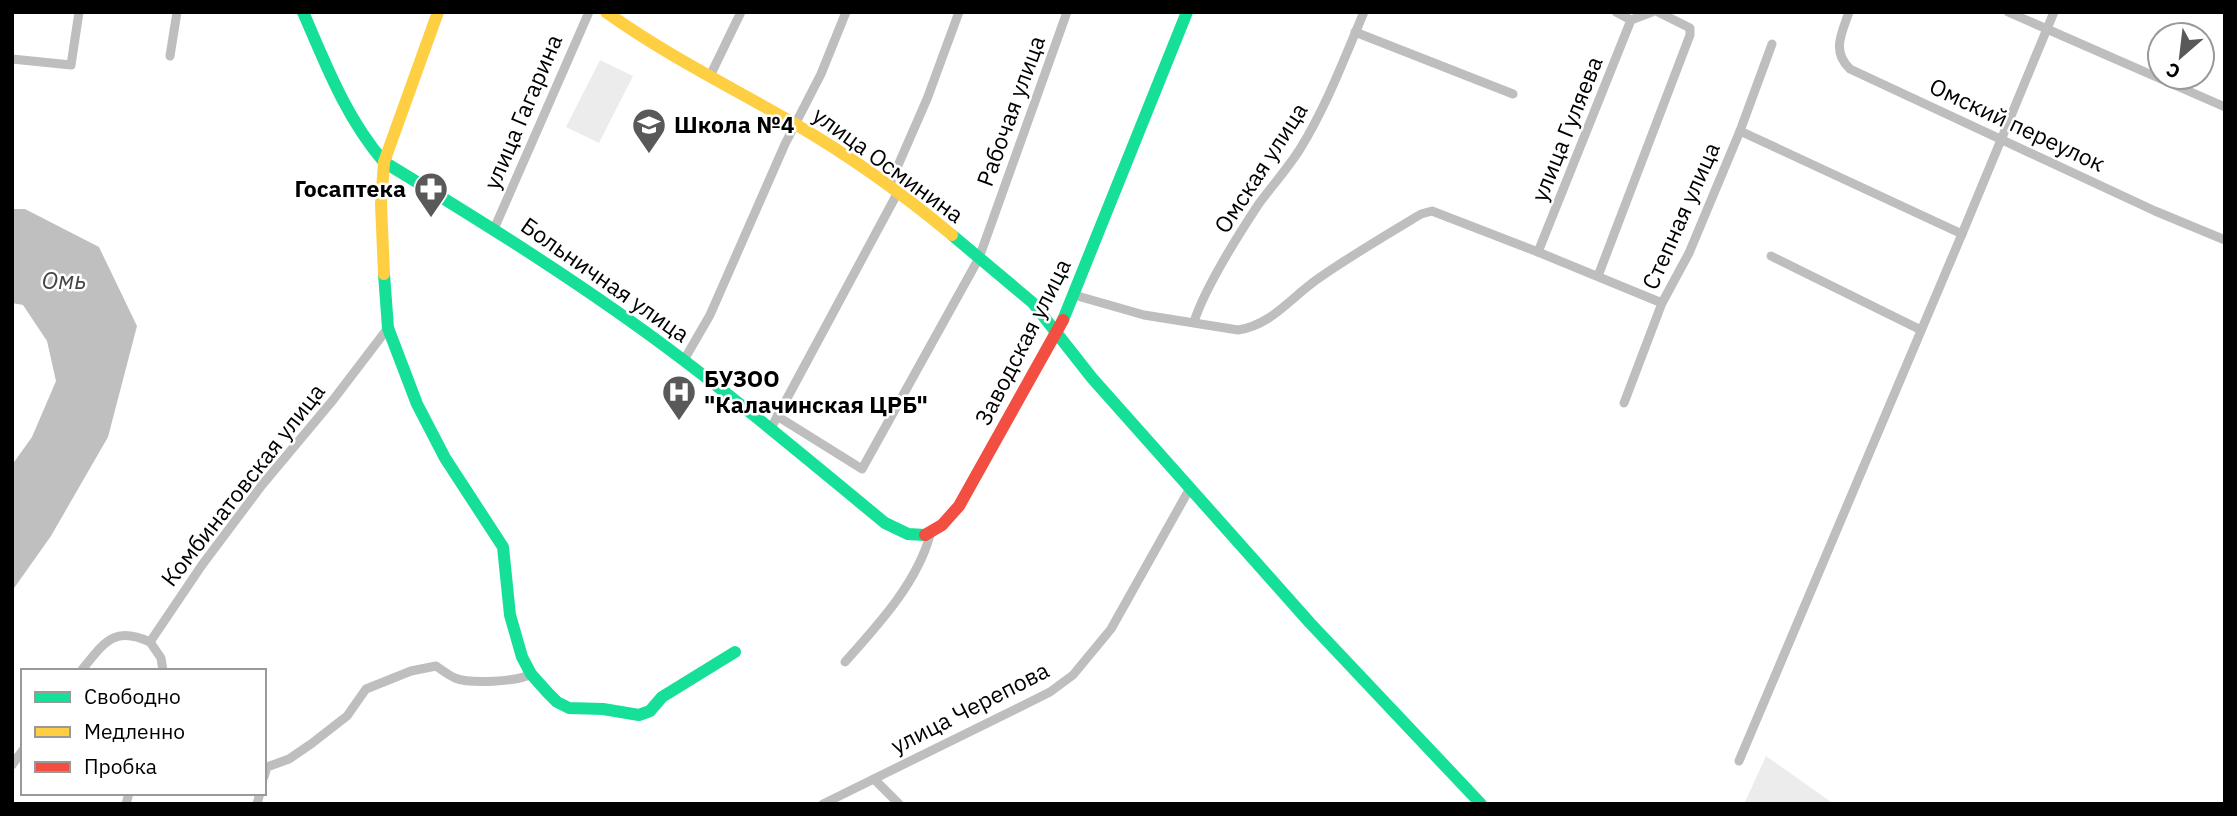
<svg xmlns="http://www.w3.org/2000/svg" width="2237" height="816" font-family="'IBM Plex Sans',sans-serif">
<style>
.green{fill:#ececec}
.water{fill:#bfbfbf}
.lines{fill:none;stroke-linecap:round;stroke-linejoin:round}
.street{stroke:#bebebe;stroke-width:9}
.fast{stroke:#16e098;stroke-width:12}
.slow{stroke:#ffcf43;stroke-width:12}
.jam{stroke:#f24e42;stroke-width:12}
.labels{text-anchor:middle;stroke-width:5;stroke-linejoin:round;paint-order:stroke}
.street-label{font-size:23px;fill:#000;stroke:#fff}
.poi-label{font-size:23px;font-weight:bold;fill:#000;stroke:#fff;text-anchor:start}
.water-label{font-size:24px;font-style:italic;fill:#444;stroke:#fff}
</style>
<rect width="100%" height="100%" fill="#fff"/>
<g class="green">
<polygon points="600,60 633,76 599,143 566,127"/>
<polygon points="1766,756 1834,804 1744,804"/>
</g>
<polygon class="water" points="12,209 25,209 99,247 137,326 108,437 51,536 12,591 12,465 32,437 56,381 47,341 23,305 12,303"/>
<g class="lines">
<g class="street">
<polyline points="1616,12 1631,20 1652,12"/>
<path d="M1849,12c-7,21 -18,39 1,57l305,142 70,29"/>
<polyline points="2008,12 2225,107"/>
<polyline points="1355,32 1513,94"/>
<polyline points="170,56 177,12"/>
<polyline points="12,59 71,65 79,12"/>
<polyline points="710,76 741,12"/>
<polyline points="1740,131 1962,234 2054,12"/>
<polyline points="889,186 927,99 959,12"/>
<polyline points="494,229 589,12"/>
<polyline points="1538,252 1631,20"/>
<polyline points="1771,256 1921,330"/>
<polyline points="1598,276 1690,35 1690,28 1658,12"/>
<path d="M1074,295l70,20 94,15c34,-5 53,-33 81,-52 33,-23 67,-43 102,-64l11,-3 106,41 124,51"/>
<path d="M1194,322c11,-35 43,-85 64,-117 14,-19 30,-37 42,-56 27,-44 44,-90 64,-137"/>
<polyline points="684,360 710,315 785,144 821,74 846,12"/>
<polyline points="1624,403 1662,303 1689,253 1740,131 1772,44"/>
<polyline points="777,416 862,469 979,258 1067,12"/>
<polyline points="770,430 898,192"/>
<polyline points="150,642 202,565 262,485 333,400 388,328"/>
<polyline points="150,642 161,658 163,671"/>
<path d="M845,662c33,-37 72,-79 85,-127"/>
<path d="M81,671c23,-28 32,-46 69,-29"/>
<polyline points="1739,761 1962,234"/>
<polyline points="12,765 23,750"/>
<path d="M264,777l3,-10 22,-8 22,-15 36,-28 19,-27 45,-18 25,-5c6,4 12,9 19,12 15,6 62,4 76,-4"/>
<polyline points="874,779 899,804"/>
<polyline points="126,804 129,793"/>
<polyline points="257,804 260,793"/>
<polyline points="823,804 1028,703 1050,692 1073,675 1111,629 1190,488"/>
</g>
<g class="fast">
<path d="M303,12c23,53 43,106 81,150 102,62 203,125 298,197 69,52 136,109 203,164l23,11 17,1"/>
<polyline points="952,235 1033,303 1092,378 1310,623 1481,804"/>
<polyline points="384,274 388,328 417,404 445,458 503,547 510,615 522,657 531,674 548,693 557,702 569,708 603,709 639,715 650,711 662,697 735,652"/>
<polyline points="1063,320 1187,12"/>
</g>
<g class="slow">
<path d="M606,12c60,43 125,75 189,112 55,32 108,70 157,111"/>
<polyline points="384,274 381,204 384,162 438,12"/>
</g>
<polyline class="jam" points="925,535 942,525 959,506 1063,320"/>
</g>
<defs>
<g id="school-pin" transform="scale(1.75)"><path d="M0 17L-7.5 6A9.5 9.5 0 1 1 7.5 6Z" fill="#595959" stroke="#fff"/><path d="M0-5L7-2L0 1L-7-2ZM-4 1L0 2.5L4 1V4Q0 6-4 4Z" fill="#fff"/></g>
<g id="pharmacy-pin" transform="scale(1.75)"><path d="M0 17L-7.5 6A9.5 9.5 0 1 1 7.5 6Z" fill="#595959" stroke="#fff"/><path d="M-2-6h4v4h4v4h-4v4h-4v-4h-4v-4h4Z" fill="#fff"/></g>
<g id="hospital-pin" transform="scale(1.75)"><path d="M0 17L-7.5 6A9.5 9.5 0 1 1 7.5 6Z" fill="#595959" stroke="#fff"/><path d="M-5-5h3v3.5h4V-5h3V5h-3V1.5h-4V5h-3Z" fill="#fff"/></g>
</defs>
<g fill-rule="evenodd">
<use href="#school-pin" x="649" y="125"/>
<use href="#pharmacy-pin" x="431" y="189"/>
<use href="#hospital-pin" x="679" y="392"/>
</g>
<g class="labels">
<g class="street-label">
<text transform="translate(1011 111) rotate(-70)" y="8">Рабочая улица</text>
<text transform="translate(523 112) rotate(-67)" y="8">улица Гагарина</text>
<text transform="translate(2017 125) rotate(25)" y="8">Омский переулок</text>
<text transform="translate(1567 129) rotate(-68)" y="8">улица Гуляева</text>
<text transform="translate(888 165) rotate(36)" y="8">улица Осминина</text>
<text transform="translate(1261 168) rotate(-57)" y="8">Омская улица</text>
<text transform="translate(1681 216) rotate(-66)" y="8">Степная улица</text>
<text transform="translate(605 280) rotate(35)" y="8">Больничная улица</text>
<text transform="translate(1023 342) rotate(-63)" y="8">Заводская улица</text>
<text transform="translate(243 485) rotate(-52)" y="8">Комбинатовская улица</text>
<text transform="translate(970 708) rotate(-27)" y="8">улица Черепова</text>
</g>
<g class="poi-label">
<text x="674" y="133">Школа №4</text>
<text x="406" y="197" text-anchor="end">Госаптека</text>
<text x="704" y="387">БУЗОО<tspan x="704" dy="26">"Калачинская ЦРБ"</tspan></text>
</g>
<g class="water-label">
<text x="64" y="289">Омь</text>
</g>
</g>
<rect width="2237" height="816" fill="none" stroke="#000000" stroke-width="28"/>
<rect x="21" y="669" width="245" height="126" fill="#ffffff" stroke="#999999" stroke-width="2"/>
<rect x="35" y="692" width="35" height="10" fill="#16e098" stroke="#999999" stroke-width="2"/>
<text x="84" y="704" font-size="21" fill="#000000">Свободно</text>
<rect x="35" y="727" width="35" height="10" fill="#ffcf43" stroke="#999999" stroke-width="2"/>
<text x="84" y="739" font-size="21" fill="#000000">Медленно</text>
<rect x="35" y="762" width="35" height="10" fill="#f24e42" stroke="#999999" stroke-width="2"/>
<text x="84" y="774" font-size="21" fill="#000000">Пробка</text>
<g transform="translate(2181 56) rotate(208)"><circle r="33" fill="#ffffff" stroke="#999999" stroke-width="2"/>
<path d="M0-5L12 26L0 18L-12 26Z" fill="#595959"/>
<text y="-10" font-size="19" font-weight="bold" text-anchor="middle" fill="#000000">С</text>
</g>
</svg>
